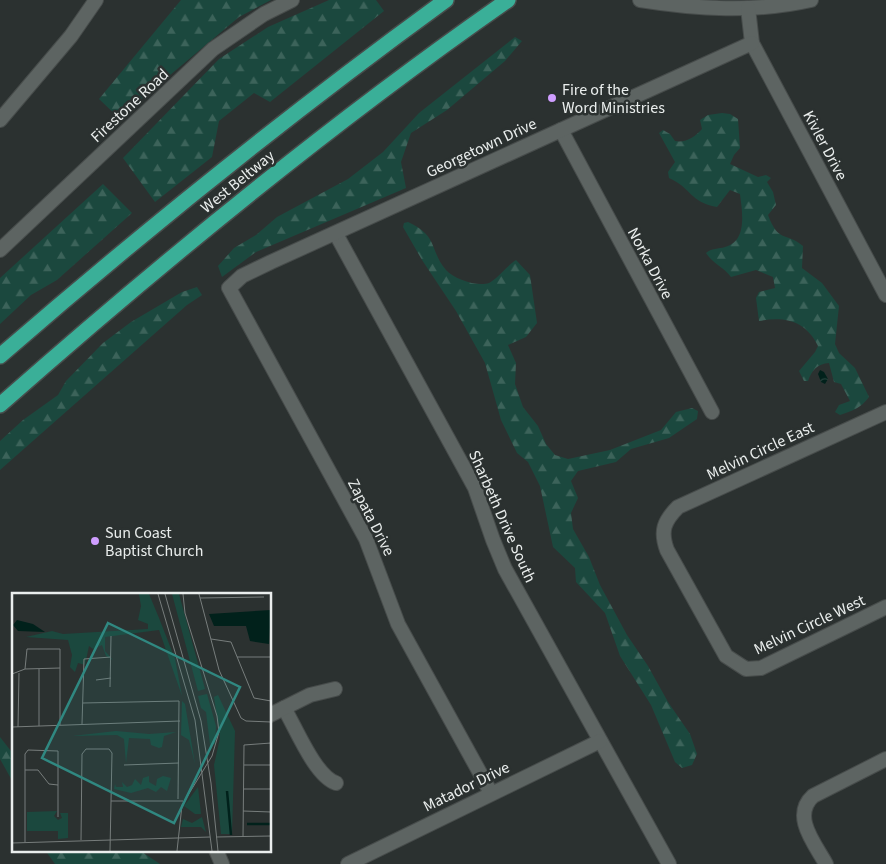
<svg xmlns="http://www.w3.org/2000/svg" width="886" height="864" font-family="'Source Sans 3',sans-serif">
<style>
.forest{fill:url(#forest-firs)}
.water{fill:url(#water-waves)}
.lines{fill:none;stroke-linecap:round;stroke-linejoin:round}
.minor-casing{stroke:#474c4b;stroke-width:16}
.highway-casing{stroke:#474c4b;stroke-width:18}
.minor{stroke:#5d6462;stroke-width:14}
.highway{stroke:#3aaf98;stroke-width:15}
.poi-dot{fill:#cf9eff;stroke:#2b3130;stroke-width:2}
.labels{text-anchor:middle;stroke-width:5;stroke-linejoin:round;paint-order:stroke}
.poi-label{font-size:16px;fill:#eaeeed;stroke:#2b3130;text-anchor:start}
.street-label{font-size:16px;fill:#eaeeed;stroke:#2b3130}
.inset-river{fill:none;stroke:#01211b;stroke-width:2.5}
.inset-road{fill:none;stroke:#777d7c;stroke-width:1}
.view{fill:#308881;fill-opacity:0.15;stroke:#308881;stroke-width:2.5}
.inset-edge{fill:none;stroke:#eaeeed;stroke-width:2.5}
</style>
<defs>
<pattern id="forest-firs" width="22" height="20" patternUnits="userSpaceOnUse" patternTransform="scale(1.25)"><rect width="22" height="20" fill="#1b483e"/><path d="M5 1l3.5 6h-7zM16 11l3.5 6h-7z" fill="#3c635a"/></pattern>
<pattern id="water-waves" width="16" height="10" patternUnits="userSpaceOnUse" patternTransform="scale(1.25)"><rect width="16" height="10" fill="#01211b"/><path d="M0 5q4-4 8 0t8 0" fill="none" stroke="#26423c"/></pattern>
</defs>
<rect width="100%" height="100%" fill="#2b3130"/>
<g class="forest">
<polygon points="181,0 271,0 239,17 119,118 99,99"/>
<polygon points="329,0 376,0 384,11 270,102 254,93 219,121 212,157 155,202 123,158 219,59 268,27"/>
<polygon points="515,37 522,41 505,61 447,110 411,133 401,162 406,188 256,252 222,277 218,266 234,248 256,235 277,217 348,179 383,152 419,113"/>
<path d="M722,113l8,1 8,5 2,29 -6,7 -4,9 28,13 8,-2 5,3 -4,4 6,10 3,13 -8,10c11,29 17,16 35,31l-1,22 20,15 17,23 -4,38 4,9 16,15 14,29c-8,11 -17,14 -29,18l-5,-3 4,-7 11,-4 -9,-17 -7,-2 -5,-19c-12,1 -17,7 -21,18h-4l-5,-10 16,-19 3,-6c-12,-25 -33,-30 -59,-25l-3,-23 3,-6 16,-4 -2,-11 -17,-7 -25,7c-7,-10 -18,-13 -25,-24 5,-5 13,-4 19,-6 23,-6 17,-36 15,-53l-10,-4 -13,17c-28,-5 -25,-19 -48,-29l-1,-6 7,-10 -16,-29 4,-3 7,4 5,7c11,2 20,-4 27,-12l-2,-9 8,-5z"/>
<polygon points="103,184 132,213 57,280 31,295 0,324 0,278"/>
<path d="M408,222c31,14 21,28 38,48 8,9 31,17 43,13 7,-3 19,-18 27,-23l14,15 7,48 -11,14 -18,8 8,18 -1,21 8,23 15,19 8,18 9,11 13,4 42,-9 51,-20 15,-18 16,-4 6,3 -1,8 -28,19 -38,11 -15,13 -38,9 -7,10 7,17 -7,15 2,16 16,28 11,28 27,50 21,31 20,36 22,32 7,20 -5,11 -10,3 -7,-6 -24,-57 -31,-49 -15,-43 -29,-31 -1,-14 -22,-21 -13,-61 -12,-24 -11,-9 -16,-33 -16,-57 -29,-52 -34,-51 -19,-33 1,-4z"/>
<polygon points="197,287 202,295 187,305 0,470 0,441 23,420 58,395 66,381 103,343 131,322 182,292"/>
<polygon points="0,737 14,755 14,784 0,759"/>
<polygon points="45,850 139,850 160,864 55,864"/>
</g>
<polygon class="water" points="820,370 824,372 828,379 825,384 821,382 818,374"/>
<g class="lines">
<g class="minor-casing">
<g id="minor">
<path d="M640,0c57,9 114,13 171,0"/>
<polyline points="748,8 752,43 886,295"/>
<polyline points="0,120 71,36 96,0"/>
<polyline points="561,130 712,412"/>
<polyline points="336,234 475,488 493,540 505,569 669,864"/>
<polyline points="0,250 213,49 264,14 292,0"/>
<path d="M886,412l-208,95c-14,14 -18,24 -11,43l59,106 20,13 15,-1 125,-61"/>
<path d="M284,708c12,20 31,68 52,75"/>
<polyline points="270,715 310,695 335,689"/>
<polyline points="491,793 398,624 366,539 229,288 242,276 271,262 752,43"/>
<polyline points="216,850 222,864"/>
<polyline points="348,864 600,741"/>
<path d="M826,864c-11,-20 -35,-48 -13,-68l73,-37"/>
</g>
</g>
<g class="highway-casing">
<g id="highway">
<path d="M0,356c144,-125 292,-244 446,-356"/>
<path d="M0,405c163,-144 330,-281 508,-405"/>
</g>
</g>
<use href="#minor" class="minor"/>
<use href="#highway" class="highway"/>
</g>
<g class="poi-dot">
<circle cx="552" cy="98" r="5"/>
<circle cx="95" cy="541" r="5"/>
</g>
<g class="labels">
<g class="poi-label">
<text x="562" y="95">Fire of the<tspan x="562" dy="18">Word Ministries</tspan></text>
<text x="105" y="538">Sun Coast<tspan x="105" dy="18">Baptist Church</tspan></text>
</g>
<g class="street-label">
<text transform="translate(129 105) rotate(-43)" y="6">Firestone Road</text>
<text transform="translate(826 145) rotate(62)" y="6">Kivler Drive</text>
<text transform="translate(481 147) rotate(-25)" y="6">Georgetown Drive</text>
<text transform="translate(237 181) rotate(-39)" y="6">West Beltway</text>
<text transform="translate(651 263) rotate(62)" y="6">Norka Drive</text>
<text transform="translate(760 450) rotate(-25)" y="6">Melvin Circle East</text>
<text transform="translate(503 516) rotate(66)" y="6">Sharbeth Drive South</text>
<text transform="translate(372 517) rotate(63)" y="6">Zapata Drive</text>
<text transform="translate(809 624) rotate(-25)" y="6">Melvin Circle West</text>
<text transform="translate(466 786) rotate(-26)" y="6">Matador Drive</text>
</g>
</g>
<g transform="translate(12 593)">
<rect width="259" height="259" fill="#2b3130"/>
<path d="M127,1h10l10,24 16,41 7,37 -23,-66 -54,7v14l8,9 -7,-4 -4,-11 -9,4 -4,-3 -4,19 -7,-2 -3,9 -5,-5 2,-12 -4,-15 -42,-3 26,-6 11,3 85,-5v-5l-10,-4 3,-14zM160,1h7l26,95 -7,2zM195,101l9,32 -1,18 -5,1 -4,-33 -5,-4 -3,-12zM206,102l17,36 -3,103h-11l-7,-69 6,-27 -6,-41zM170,108l3,3 10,60 -6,-24 -8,-5zM104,138l33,3 27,-2 -12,4 -2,11 -3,1 -8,-3 -1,-6 -21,-1 -3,25 -2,-24 -7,-4 -45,1zM151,183l8,2 -4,13 -6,-4 -5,5 -8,-4 -17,5 -17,-4 1,-5 1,3h7l-1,-5 5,5 5,-2 3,-6 6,6 2,-7 6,-2v6l7,4 1,-7zM186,194l3,27h-6l-11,-8zM190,224l4,15 -5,-5h-20l2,-8 9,4z" fill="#1b483e"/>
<path d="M45,218l-3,5 4,4 4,-2 -2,-5h8v25l-10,1v-8h-31v-19z" fill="#1b483e"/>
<path d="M259,17l-2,34 -19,-3 -4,-15h-32l-5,-12zM5,27l16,4 12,8 -27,-1 -5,-6z" fill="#01211b"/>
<path class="inset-river" d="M215,198l4,44M235,231h24"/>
<path class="inset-road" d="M146,1l37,126 17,131M153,1l36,127 10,62 7,68M187,1l20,76 22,48 5,3 25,1M188,5l64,-1M199,46l20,3 23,56 17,3M225,64h34M13,76l2,-20h33v76M0,81l13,-5 35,-1M84,87l15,-2M98,94l1,-51M71,110l96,-2 -1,98M70,131l2,-65 27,-2M27,133v-57M0,134l168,-6M6,134l1,-54M112,172l55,-2M232,172h27M13,177h13l11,14 9,1M232,196h27M99,208h72M231,218l28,1M204,244l55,-1M231,244l1,-92 27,-2M69,247l1,-86 4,-5h23l3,4 -2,98M13,249v-88l3,-4 30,1v66M0,250l198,-6M165,258l5,-46 30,-49 7,-24 -2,-16 -32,-103 -2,-19"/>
<path class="view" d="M96,30l132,64 -66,136 -132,-65z"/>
<rect width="259" height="259" class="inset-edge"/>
</g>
</svg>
